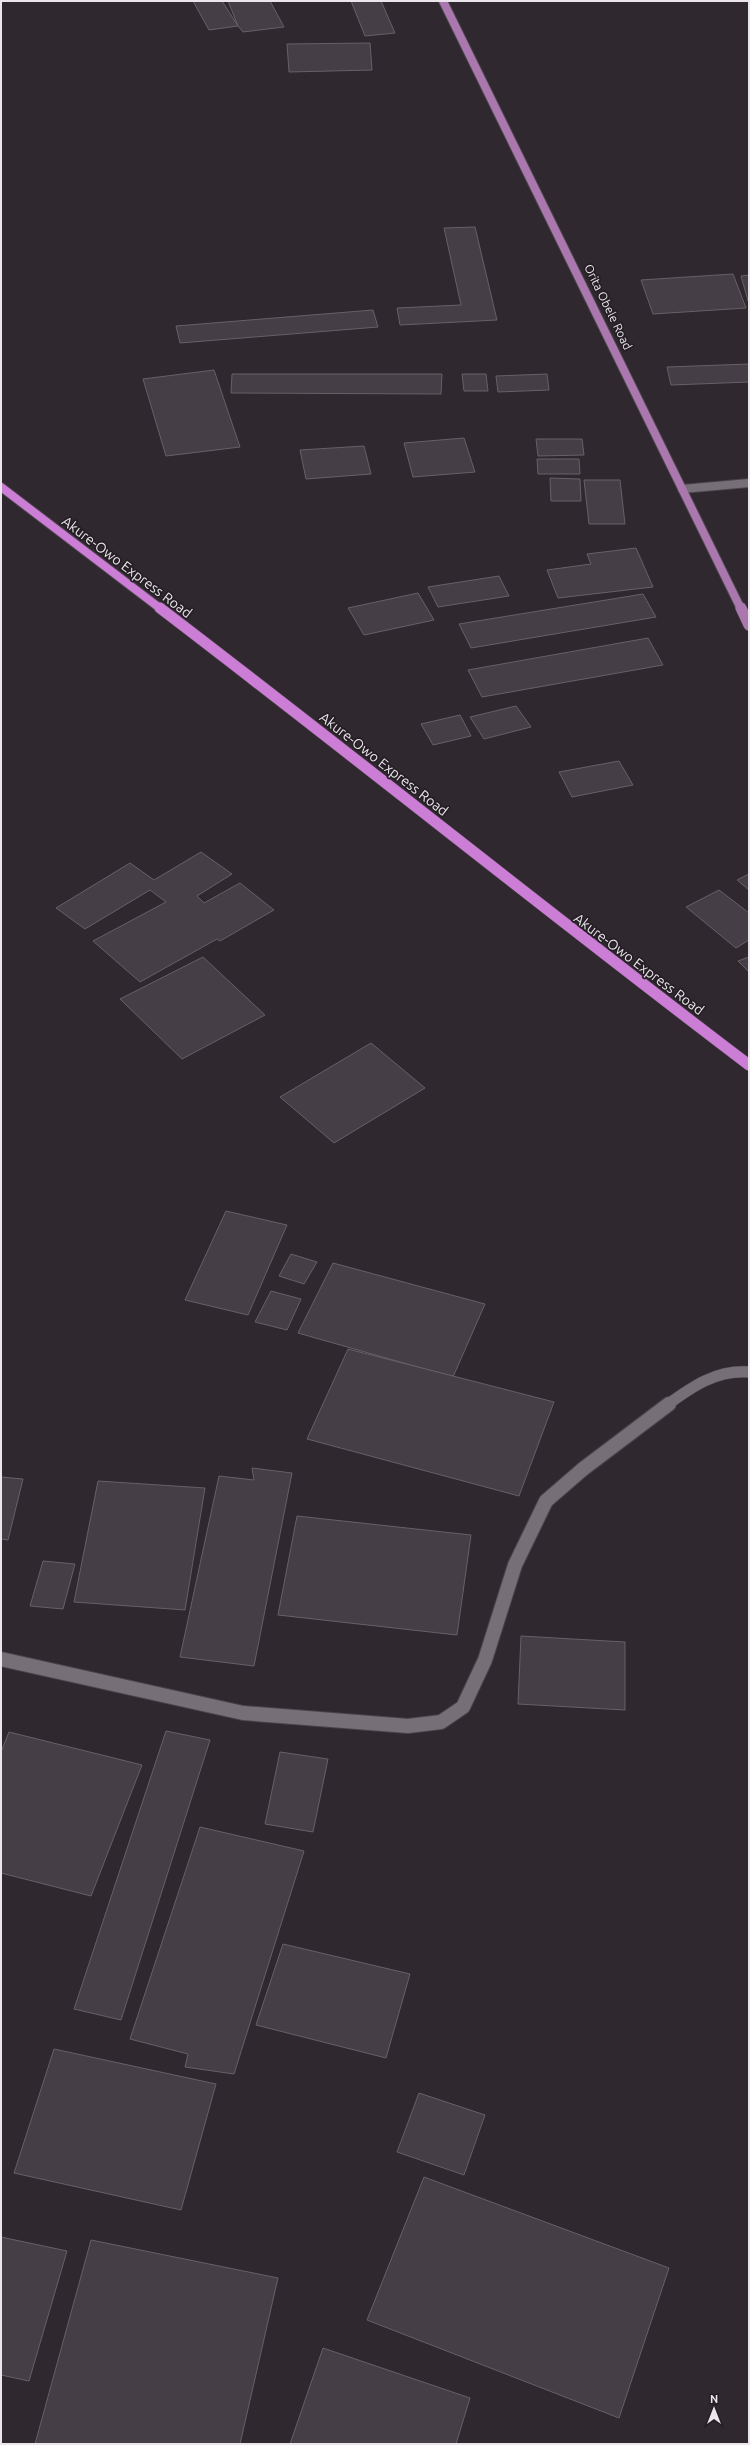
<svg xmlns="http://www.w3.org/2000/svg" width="750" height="2445" font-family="Ubuntu,sans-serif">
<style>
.building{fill:#453e46;stroke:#686068}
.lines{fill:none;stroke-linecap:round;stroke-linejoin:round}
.minor-far2-casing{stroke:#4a444a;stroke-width:10}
.minor-far1-casing{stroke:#4a444a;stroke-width:12}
.minor-casing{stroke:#4a444a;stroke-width:16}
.major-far1-casing{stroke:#4a444a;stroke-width:10}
.major-casing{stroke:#4a444a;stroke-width:12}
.highway-far1-casing{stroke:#4a444a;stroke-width:10}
.highway-casing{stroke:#4a444a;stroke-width:12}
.minor-far2{stroke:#776f77;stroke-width:8}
.minor-far1{stroke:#776f77;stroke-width:11}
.minor{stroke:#776f77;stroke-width:14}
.major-far1{stroke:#aa77af;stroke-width:8}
.major{stroke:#aa77af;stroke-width:11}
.highway-far1{stroke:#cc7dd5;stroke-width:8}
.highway{stroke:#cc7dd5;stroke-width:11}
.labels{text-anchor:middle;stroke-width:3.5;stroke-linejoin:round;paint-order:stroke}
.far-street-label{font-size:12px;fill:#eae6eb;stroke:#251f25}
.street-label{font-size:14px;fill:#eae6eb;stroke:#251f25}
</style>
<rect width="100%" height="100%" fill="#2f282f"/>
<g class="building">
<polygon points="193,1 222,1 238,26 209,30"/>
<polygon points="228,1 270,1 284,27 243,32 238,26"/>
<polygon points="351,1 381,1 395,33 365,36"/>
<polygon points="370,43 372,70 289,72 287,44"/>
<polygon points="475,227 497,320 400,325 397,308 461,305 444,228"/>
<polygon points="733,274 746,308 653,314 641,280"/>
<polygon points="749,275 749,304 741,276"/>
<polygon points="373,310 378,327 180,343 176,326"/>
<polygon points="749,364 749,382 671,385 667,367"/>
<polygon points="214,370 240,447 166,456 143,379"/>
<polygon points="232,374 442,374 441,394 231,393"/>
<polygon points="462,374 486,374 488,391 464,391"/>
<polygon points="547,374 549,390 498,392 496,376"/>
<polygon points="464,438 475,472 413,477 404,443"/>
<polygon points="536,439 582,439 584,455 538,456"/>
<polygon points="364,446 371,474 306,479 300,450"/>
<polygon points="537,459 579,459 580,474 538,474"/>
<polygon points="550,478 580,479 581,501 551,501"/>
<polygon points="584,480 620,480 625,524 589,524"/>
<polygon points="636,548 653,587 558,598 547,570 591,564 587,554"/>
<polygon points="499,576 509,596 438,607 428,587"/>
<polygon points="418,593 434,620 364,635 348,608"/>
<polygon points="643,594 656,617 471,648 459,624"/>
<polygon points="648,638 663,665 482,697 468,670"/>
<polygon points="516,706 531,727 484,739 470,717"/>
<polygon points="460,715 471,736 433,745 421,724"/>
<polygon points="619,761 633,785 572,797 559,772"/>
<polygon points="201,852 232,874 197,896 204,903 240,883 274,910 220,941 217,939 140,982 93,941 166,902 150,890 85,929 56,908 130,863 154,880"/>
<polygon points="749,874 749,890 737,880"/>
<polygon points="719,890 749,913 749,940 736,948 686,907"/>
<polygon points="203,957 265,1015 182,1059 120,999"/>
<polygon points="749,957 749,972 738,961"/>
<polygon points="371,1043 425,1088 334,1143 280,1097"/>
<polygon points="226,1211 287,1225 248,1315 185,1300"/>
<polygon points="291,1254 317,1262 304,1284 279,1276"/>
<polygon points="333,1263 485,1304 453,1377 298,1333"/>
<polygon points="271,1291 301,1299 287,1330 255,1322"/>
<polygon points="348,1349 554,1402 519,1496 307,1439"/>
<polygon points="252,1468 292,1473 254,1666 180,1657 219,1476 254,1480"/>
<polygon points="1,1477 23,1479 8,1540 1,1539"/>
<polygon points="98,1481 205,1488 185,1610 74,1602"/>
<polygon points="297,1516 471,1535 457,1635 278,1615"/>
<polygon points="43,1561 75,1564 63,1609 30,1606"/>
<polygon points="521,1636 625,1642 625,1710 518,1704"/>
<polygon points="166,1731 210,1740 121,2020 74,2009"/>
<polygon points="9,1732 142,1765 91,1896 1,1873 1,1752"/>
<polygon points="280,1752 328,1759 313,1832 265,1824"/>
<polygon points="200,1827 304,1851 234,2074 185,2067 188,2054 130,2039"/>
<polygon points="283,1944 410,1974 386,2058 256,2025"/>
<polygon points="54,2049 216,2084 181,2210 14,2173"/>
<polygon points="419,2093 485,2115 464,2175 397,2152"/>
<polygon points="424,2177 669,2268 619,2418 367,2320"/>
<polygon points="1,2237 67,2251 29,2381 1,2375"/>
<polygon points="91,2240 278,2278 240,2444 35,2444"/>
<polygon points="323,2348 470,2398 456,2444 290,2444"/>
</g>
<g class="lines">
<g class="minor-far2-casing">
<polyline id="minor-far2" points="682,489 749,483"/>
</g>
<g class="minor-far1-casing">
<path id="minor-far1" d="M667,1405c26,-19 49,-35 82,-33"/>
</g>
<g class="minor-casing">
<polyline id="minor" points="1,1659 243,1713 408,1726 441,1722 463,1707 485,1660 515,1565 546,1501 583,1469 669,1404"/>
</g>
<g class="major-far1-casing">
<polyline id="major-far1" points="443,1 741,609"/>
</g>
<g class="major-casing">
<polyline id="major" points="741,608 749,625"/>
</g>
<g class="highway-far1-casing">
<polyline id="highway-far1" points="1,487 161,609"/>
</g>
<g class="highway-casing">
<path id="highway" d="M160,608c198,151 391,307 589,457"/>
</g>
<use href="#minor-far2" class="minor-far2"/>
<use href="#minor-far1" class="minor-far1"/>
<use href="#minor" class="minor"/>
<use href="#major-far1" class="major-far1"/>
<use href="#major" class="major"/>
<use href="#highway-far1" class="highway-far1"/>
<use href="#highway" class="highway"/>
</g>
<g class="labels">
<g class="far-street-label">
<text transform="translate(608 307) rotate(64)" y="4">Orita Obele Road</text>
</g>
<g class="street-label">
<text transform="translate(127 567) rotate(37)" y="5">Akure-Owo Express Road</text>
<text transform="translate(384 764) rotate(38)" y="5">Akure-Owo Express Road</text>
<text transform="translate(639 964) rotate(37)" y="5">Akure-Owo Express Road</text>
</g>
</g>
<rect width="750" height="2445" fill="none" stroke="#eae6eb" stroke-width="4"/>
<g transform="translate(714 2409)" stroke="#251f25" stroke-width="3" paint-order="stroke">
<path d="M0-3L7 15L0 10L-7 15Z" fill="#eae6eb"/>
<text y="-6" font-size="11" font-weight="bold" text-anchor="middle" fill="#eae6eb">N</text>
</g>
</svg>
